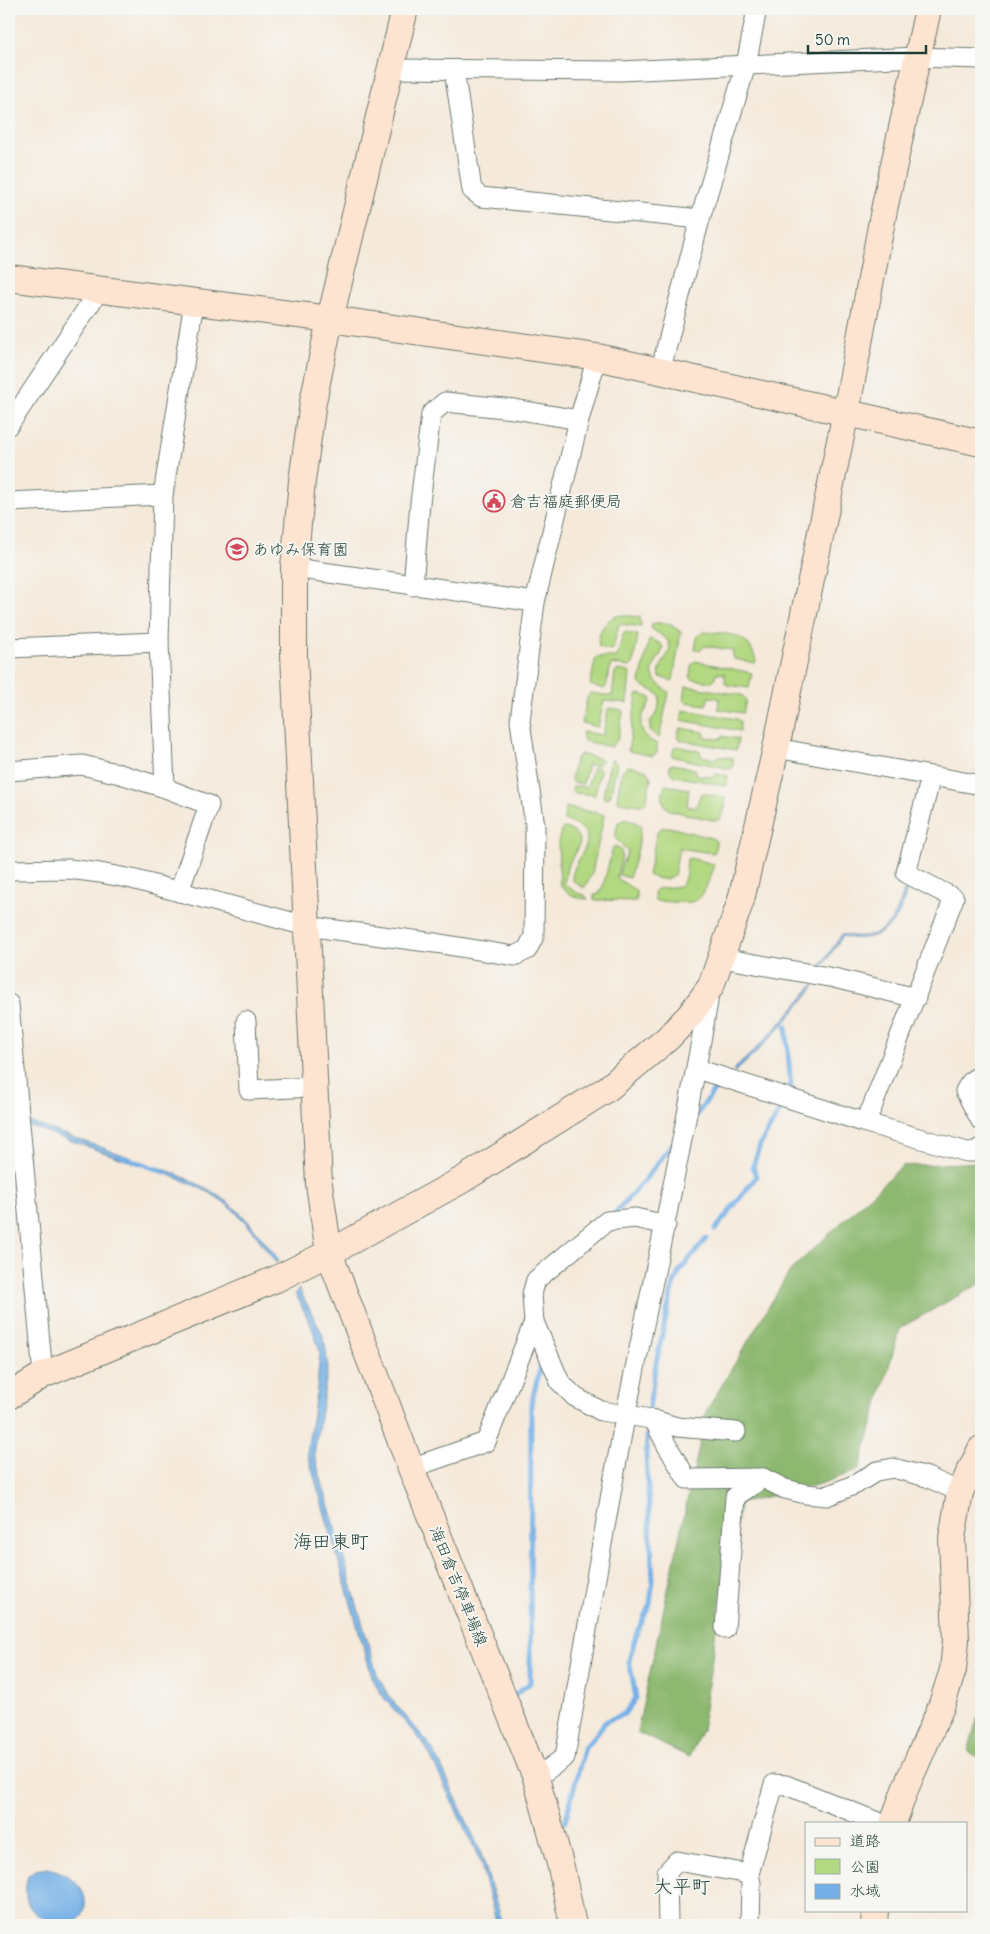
<svg xmlns="http://www.w3.org/2000/svg" width="990" height="1934" font-family="Delius,'Klee One',sans-serif">
<style>
.green{fill:#b2d881;stroke:#688a5a}
.forest{fill:#8db86f;stroke:#567a52}
.water{fill:#74b0e6;stroke:#4a768d}
.lines{fill:none;stroke-linecap:round;stroke-linejoin:round}
.stream{stroke:#74b0e6;stroke-width:5}
.street-casing{stroke:#6a796e;stroke-width:21}
.secondary-casing{stroke:#6a796e;stroke-width:28}
.street{stroke:#fff;stroke-width:19}
.secondary{stroke:#fde4d1;stroke-width:26}
.labels{text-anchor:middle;stroke-width:4;stroke-linejoin:round;paint-order:stroke}
.poi-label{font-size:16px;fill:#1f3d34;stroke:#f6f6f2;text-anchor:start}
.street-label{font-size:16px;fill:#1f3d34;stroke:#f6f6f2}
.quarter-label{font-size:19px;fill:#1f3d34;stroke:#f6f6f2}
</style>
<rect width="100%" height="100%" fill="#f6f6f2"/>
<filter id="ink" filterUnits="userSpaceOnUse"><feTurbulence type="fractalNoise" baseFrequency=".02" numOctaves="2"/><feDisplacementMap in="SourceGraphic" scale="10" xChannelSelector="R" yChannelSelector="G"/><feConvolveMatrix kernelMatrix="1 2 1 2 8 2 1 2 1" color-interpolation-filters="sRGB"/></filter>
<filter id="wash" filterUnits="userSpaceOnUse"><feTurbulence type="fractalNoise" baseFrequency=".0096" numOctaves="4" result="noise"/><feDisplacementMap in="SourceGraphic" scale="20" xChannelSelector="R" yChannelSelector="G"/><feGaussianBlur stdDeviation="1.12" result="paint"/><feColorMatrix in="noise" values="0 0 0 0 0 0 0 0 0 0 0 0 0 0 0 0 0 1.4 0 .05"/><feComposite in="paint" operator="in"/></filter>
<g filter="url(#wash)">
<rect width="100%" height="100%" fill="#f5e9da"/>
<g class="green">
<path d="M622,615l18,2 1,10 -22,-3 -6,24 -2,2 -12,-3c-3,-15 8,-31 23,-32z"/>
<path d="M655,623h13l13,9 -8,48 -2,1 -11,-4c-4,-14 17,-25 7,-37 -4,-5 -11,-7 -16,-12l1,-4z"/>
<polygon points="625,632 638,635 633,664 630,667 611,664 606,687 604,689 590,685 596,657 617,657 623,634"/>
<path d="M703,632c26,2 46,0 53,29l-1,2 -21,-4 -2,-9 -27,-4 -5,5 -5,-2 2,-12z"/>
<path d="M651,639l10,5 2,3c-1,7 -4,9 -7,15 -9,15 2,22 13,30l-10,46 -9,-7v-9l8,-11 2,-14 -3,-4 -16,-8 -1,-3 9,-42z"/>
<polygon points="695,661 752,673 749,688 727,685 725,683 725,674 716,673 714,681 712,682 692,679 690,677 691,666"/>
<polygon points="618,670 629,672 630,674 627,703 604,701 598,727 582,723 587,698 590,693 612,696 615,672"/>
<polygon points="686,686 742,695 746,700 743,713 718,709 719,698 709,697 706,705 686,702 684,700"/>
<path d="M641,694l10,4c-1,8 -7,12 -9,20 -4,13 4,21 15,26v9l-4,3 -25,-5 9,-56z"/>
<polygon points="610,708 622,710 623,712 618,739 611,747 584,741 582,733 584,732 603,735 608,709"/>
<polygon points="683,710 737,719 740,721 740,731 681,720"/>
<polygon points="680,728 704,732 705,737 720,739 722,736 738,739 736,750 679,740 677,738"/>
<polygon points="677,746 700,751 701,756 715,759 718,756 733,758 733,767 730,769 674,757 672,756 674,747"/>
<polygon points="580,754 602,759 599,765 588,765 583,784 572,782 571,779 575,760"/>
<polygon points="613,759 617,764 610,797 605,799 603,796 610,761"/>
<path d="M673,764l22,5 2,6 16,2 3,-3 12,2 -1,10 -53,-10c-4,-3 -5,-6 -4,-11z"/>
<path d="M627,766c10,2 21,1 24,12l-5,25 -6,2 -21,-3 -2,-3 5,-28z"/>
<polygon points="593,767 599,768 600,771 595,795 574,793 572,791 573,786 587,787"/>
<path d="M665,785l24,4 -2,17 9,2 4,-13 4,-2 22,5 -1,10 -5,11 -4,2 -47,-11c-9,-6 -7,-15 -4,-25z"/>
<path d="M565,807l38,7 1,2 -12,57 -7,14h-3l-10,-7c-1,-23 39,-46 -8,-60z"/>
<polygon points="627,819 641,825 638,849 629,878 619,875 620,869 628,851 615,838 618,822"/>
<path d="M669,827l43,11 4,3 -1,11 -3,1 -33,-5 -5,27c-9,7 -16,4 -26,0l9,-43 4,-4z"/>
<path d="M564,828c9,2 14,6 16,15l-13,24 -3,17 13,9 8,2 3,4c-12,0 -19,-5 -28,-13l-2,-44 4,-13z"/>
<path d="M615,846l6,4c3,9 -4,18 -4,28l19,13v10l-42,-1v-5l5,-1 4,-8 10,-39z"/>
<path d="M689,858l25,6c-14,45 -14,39 -59,37l-1,-9 2,-3 24,-3c7,-6 6,-17 7,-27z"/>
</g>
<g class="forest">
<polygon points="981,1162 981,1283 900,1328 859,1470 820,1484 741,1503 722,1586 702,1730 689,1757 637,1732 707,1410 790,1271 902,1166"/>
<polygon points="981,1707 981,1759 968,1751"/>
</g>
<g class="water">
<path d="M906,883h2c-2,8 -3,18 -7,26 -9,23 -35,35 -58,27l-23,34 -1,-2 23,-34c43,10 55,-15 64,-51z"/>
<path d="M813,985l2,1c-25,31 -50,60 -80,86l-2,-2c30,-26 55,-55 80,-85z"/>
<polygon points="9,1115 129,1157 128,1161 9,1119"/>
<path d="M159,1167c22,9 43,17 63,31 23,16 40,40 57,62l-3,3c-16,-22 -32,-47 -54,-62 -20,-14 -42,-22 -64,-30z"/>
<polygon points="299,1289 322,1333 325,1344 328,1368 314,1454 377,1674 388,1695 430,1745 439,1761 480,1850 503,1925 497,1925 480,1861 430,1755 423,1743 384,1698 373,1680 307,1452 317,1387 320,1352 312,1327 295,1293"/>
<path d="M48,1868c17,4 39,17 37,37 0,6 -2,11 -6,14 -7,5 -14,5 -22,3 -27,-5 -36,-20 -29,-47l8,-5z"/>
</g>
<g class="lines">
<g class="stream">
<polyline points="786,1026 791,1088"/>
<polyline points="693,1120 718,1085"/>
<polyline points="123,1157 165,1172"/>
<polyline points="616,1212 647,1177 674,1142"/>
<polyline points="715,1230 756,1177 753,1166 760,1145 785,1102"/>
<polyline points="649,1408 656,1363 673,1286 679,1272 706,1239"/>
<polyline points="514,1695 530,1683 531,1404 541,1365"/>
<polyline points="565,1822 585,1746 591,1741 606,1721 624,1714 636,1698 629,1660 637,1632 650,1604 653,1580 646,1455 648,1425"/>
</g>
</g>
</g>
<g filter="url(#ink)">
<g class="lines">
<g class="street-casing">
<g id="street">
<polyline points="390,69 620,71 917,57 981,59"/>
<polyline points="454,70 472,190 481,197 700,219"/>
<polyline points="660,372 700,219 746,65 757,9"/>
<polyline points="9,425 100,289"/>
<polyline points="9,502 163,495"/>
<polyline points="294,568 535,602"/>
<polyline points="413,586 420,503 431,414 445,402 514,409 579,420"/>
<polyline points="9,648 159,642"/>
<polyline points="776,748 981,785"/>
<polyline points="9,771 82,765 120,774 165,788"/>
<polyline points="9,870 69,869 100,873 132,879 306,926 435,943 514,956 527,950 534,936 535,826 520,721 535,602 579,420 597,357"/>
<polyline points="179,892 209,805 165,788 159,642 163,495 194,302"/>
<polyline points="722,958 834,978 916,998"/>
<polyline points="9,1004 43,1375"/>
<polyline points="246,1021 249,1090 314,1087"/>
<polyline points="697,1069 863,1122 871,1110 954,898 906,873 931,777"/>
<path d="M981,1076c-9,2 -12,8 -16,15l16,30"/>
<polyline points="863,1122 967,1152 973,1152 981,1148"/>
<polyline points="666,1225 635,1218 607,1221 536,1280 532,1294 534,1322 560,1382 575,1397 601,1411 651,1419 677,1427 736,1432"/>
<polyline points="654,1420 666,1444 687,1479 763,1478 785,1489 806,1494 827,1496 856,1484 877,1471 893,1468 927,1477 960,1492"/>
<polyline points="411,1468 486,1442 534,1322"/>
<polyline points="725,1629 735,1497 763,1478"/>
<path d="M536,1778l29,-21c20,-115 39,-230 61,-344 28,-141 60,-281 84,-423"/>
<polyline points="668,1925 667,1872 677,1861 749,1874"/>
<polyline points="750,1925 751,1883 749,1874 774,1784 786,1785 880,1823"/>
</g>
</g>
<g class="secondary-casing">
<g id="secondary">
<polyline points="405,9 330,319 313,402 302,481 294,568 294,655 319,1184 329,1253 411,1468 536,1778 561,1867 573,1925"/>
<polyline points="9,278 330,319 597,357 981,443"/>
<polyline points="9,1396 43,1375 276,1279 329,1253 462,1180 607,1089 668,1038 690,1015 711,986 741,900 776,748 846,412 884,210 928,9"/>
<polyline points="893,1823 906,1787 941,1707 953,1670 956,1640 952,1538 960,1492 981,1449"/>
<polyline points="874,1925 875,1910"/>
</g>
</g>
<use href="#street" class="street"/>
<use href="#secondary" class="secondary"/>
</g>
</g>
<defs>
<g id="civic-ring" transform="scale(1.125)"><circle r="9.5" fill="#f6f6f2" stroke="#d1495b" stroke-width="1.5"/><path d="M-.6-6.5H3V-4.5H.6V-3L4-1V1h2V6H-6V1h2V-1L-.6-3ZM-1.2 2.5V6h2.4V2.5Z" fill="#d1495b"/></g>
<g id="school-ring" transform="scale(1.125)"><circle r="9.5" fill="#f6f6f2" stroke="#d1495b" stroke-width="1.5"/><path d="M0-5L7-2L0 1L-7-2ZM-4 1L0 2.5L4 1V4Q0 6-4 4Z" fill="#d1495b"/></g>
</defs>
<g fill-rule="evenodd">
<use href="#civic-ring" x="494" y="501"/>
<use href="#school-ring" x="237" y="549"/>
</g>
<g class="labels">
<g class="poi-label">
<text x="510" y="507">倉吉福庭郵便局</text>
<text x="253" y="555">あゆみ保育園</text>
</g>
<g class="street-label">
<text transform="translate(459 1586) rotate(68)" y="6">海田倉吉停車場線</text>
</g>
<g class="quarter-label">
<text x="331" y="1548">海田東町</text>
<text x="682" y="1893">大平町</text>
</g>
</g>
<rect width="990" height="1934" fill="none" stroke="#f6f6f2" stroke-width="30"/>
<rect x="805" y="1822" width="162" height="90" fill="#f6f6f2" stroke="#a0aca6"/>
<rect x="815" y="1838" width="25" height="8" fill="#fde4d1" stroke="#a0aca6"/>
<text x="850" y="1846" font-size="15" fill="#1f3d34">道路</text>
<rect x="815" y="1859" width="25" height="15" fill="#b2d881" stroke="#a0aca6"/>
<text x="850" y="1872" font-size="15" fill="#1f3d34">公園</text>
<rect x="815" y="1884" width="25" height="15" fill="#74b0e6" stroke="#a0aca6"/>
<text x="850" y="1896" font-size="15" fill="#1f3d34">水域</text>
<path d="M808 45v8h118v-8" fill="none" stroke="#1f3d34" stroke-width="2.5"/>
<text x="815" y="45" font-size="15" fill="#1f3d34" stroke="#f6f6f2" stroke-width="4" paint-order="stroke">50 m</text>
</svg>
